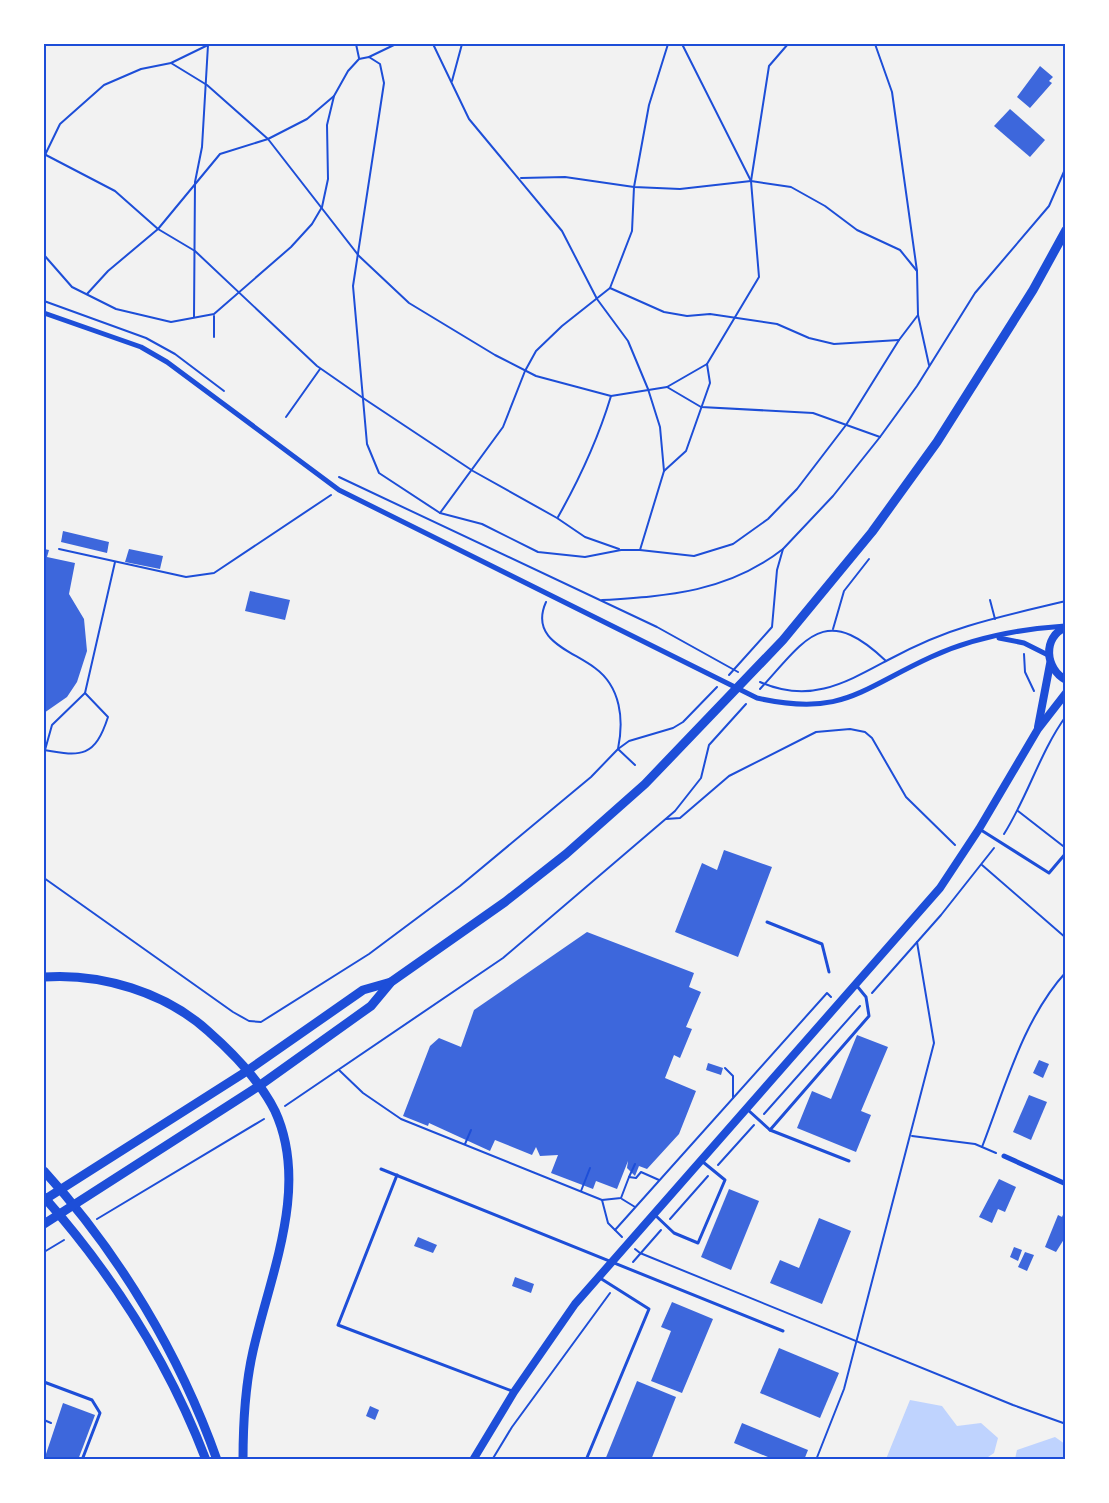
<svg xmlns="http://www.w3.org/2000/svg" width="1109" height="1503" font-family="Barlow,sans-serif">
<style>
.water{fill:#bfd3fe}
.building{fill:#3d67dc}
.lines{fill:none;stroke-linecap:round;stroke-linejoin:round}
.path{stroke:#1d4ed8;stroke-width:2}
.service{stroke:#1d4ed8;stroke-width:3}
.minor{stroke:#1d4ed8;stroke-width:5}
.secondary{stroke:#1d4ed8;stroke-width:8}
.trunk{stroke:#1d4ed8;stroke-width:9}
.neatline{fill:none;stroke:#1d4ed8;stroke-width:2}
</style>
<rect width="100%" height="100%" fill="#f2f2f2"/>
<g class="water">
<polygon points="910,1400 942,1406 957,1426 981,1423 998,1438 994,1453 985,1459 886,1459"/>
<polygon points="1055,1437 1065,1444 1065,1459 1015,1459 1017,1450"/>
</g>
<g class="building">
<polygon points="1040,66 1053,77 1049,81 1052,83 1030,108 1017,97"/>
<polygon points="1010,109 1045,140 1030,157 994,126"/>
<polygon points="63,531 109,542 107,553 61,542"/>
<polygon points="44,549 49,550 47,557 75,563 69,594 84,619 87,651 77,682 67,697 44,713"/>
<polygon points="129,549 163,556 160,569 125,562"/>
<polygon points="250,591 290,600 285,620 245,611"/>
<polygon points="724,850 772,867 738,957 675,932 702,863 717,870"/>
<polygon points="587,932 694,973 689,987 701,992 686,1027 692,1029 680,1058 674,1055 665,1078 696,1091 679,1134 647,1169 639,1166 635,1176 627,1168 628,1161 617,1189 596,1181 593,1189 551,1173 558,1155 540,1156 536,1147 532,1155 495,1140 490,1151 429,1123 428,1126 403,1116 430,1046 439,1038 461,1047 474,1010"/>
<polygon points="857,1035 888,1047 861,1111 871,1115 856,1152 797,1128 812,1091 831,1099"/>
<polygon points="1039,1060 1049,1064 1043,1078 1033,1073"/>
<polygon points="708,1063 723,1068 721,1075 706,1070"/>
<polygon points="1029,1095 1047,1102 1031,1140 1013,1132"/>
<polygon points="999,1179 1016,1187 1005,1212 998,1209 992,1223 979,1217"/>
<polygon points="729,1189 759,1201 731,1270 701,1257"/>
<polygon points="1066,1208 1066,1236 1056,1252 1045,1247 1058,1215 1062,1217"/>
<polygon points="819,1218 851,1231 822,1304 770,1283 780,1260 799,1268"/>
<polygon points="418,1237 437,1245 433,1253 414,1246"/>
<polygon points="1014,1247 1022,1250 1018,1261 1010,1257"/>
<polygon points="1025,1252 1034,1255 1027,1271 1018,1267"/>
<polygon points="515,1277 534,1284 531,1293 512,1286"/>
<polygon points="672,1302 713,1319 682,1393 651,1381 671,1331 661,1327"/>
<polygon points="779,1348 839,1373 820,1418 760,1393"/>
<polygon points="637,1381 676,1397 651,1460 605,1460"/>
<polygon points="63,1403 95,1415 78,1460 44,1460"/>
<polygon points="370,1406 379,1410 375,1420 366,1416"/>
<polygon points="742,1423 808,1450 804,1460 775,1460 734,1443"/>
</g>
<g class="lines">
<g class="path">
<polyline points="356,44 359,58"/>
<polyline points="433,44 469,119 562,231 597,299 628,341 648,389 660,427 664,471 640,550"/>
<polyline points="875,44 892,92 917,271"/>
<polyline points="369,57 396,44"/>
<polyline points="171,63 207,85 268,139 359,256 409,303 495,355 536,376 611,396 667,387 707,364 759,277 751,181 769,66 788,44"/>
<polyline points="452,81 462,44"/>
<polyline points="44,154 115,191 158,229 195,251 317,366 363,398 473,471 557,518 585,537 619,549"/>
<polyline points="44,157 60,124 104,85 141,69 171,63 210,44"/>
<polyline points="521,178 565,177 634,187 680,189 751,181"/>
<polyline points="44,255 72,287 116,309 171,322 214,314 291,247 312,224 322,207 328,179 327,125 334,96 348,71 359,59 369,57 380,64 384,83 353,286 367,444 379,473 440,513 482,524 538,552 585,557 621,550 640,550 694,556 733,544 768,519 797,489 846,425 899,340 918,315 917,271 900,250 857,230 825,206 791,187 751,181 682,44"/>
<polyline points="610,288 664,312 687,316 710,314 777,324 809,338 834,344 899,340"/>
<polyline points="87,294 108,271 158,229 220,154 268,139 307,119 334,96"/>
<polyline points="44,301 146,338 175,354 224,391"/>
<polyline points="918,315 929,365"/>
<polyline points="194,317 195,182 202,147 208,45"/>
<polyline points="214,337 214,316"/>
<polyline points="667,387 701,407 813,413 880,437"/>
<polyline points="286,417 320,369"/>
<polyline points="664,471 686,451 710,383 707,364"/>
<polyline points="339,477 657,627 738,672"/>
<polyline points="440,513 503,427 525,371 536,351 562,326 610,288 632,231 634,187 649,105 668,44"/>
<path d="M558,517c22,-39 40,-78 53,-121"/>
<polyline points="59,549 186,577 214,573 331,495"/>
<path d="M602,600c67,-4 126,-8 181,-51"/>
<polyline points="990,600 995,619"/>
<path d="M546,602c-17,38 25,48 49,66 26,19 29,52 23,81l17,16"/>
<polyline points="833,629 844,591 869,559"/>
<polyline points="1024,654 1025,672 1034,691"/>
<polyline points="729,675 772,627 777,570 783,549 833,496 880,437 917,386 975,293 1049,206 1066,167"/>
<path d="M760,682c50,22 85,1 128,-22 26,-14 53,-26 80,-34 32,-10 65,-17 98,-25"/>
<path d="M760,689c46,-50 64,-87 126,-28"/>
<path d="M44,750c38,7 51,7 64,-33l-23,-24"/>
<polyline points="45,750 52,725 85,693 115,562"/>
<polyline points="1018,811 1063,846"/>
<polyline points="666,819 680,818 729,776 816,732 850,729 865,732 872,738 906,797 955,845"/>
<path d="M1004,834c24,-38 36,-82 62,-118"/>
<polyline points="982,865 1066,938"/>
<polyline points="44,878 233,1012 249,1021 261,1022 369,954 460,886 591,777 618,749 629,741 673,728 683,722 717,687"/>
<polyline points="872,993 941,915 994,848"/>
<polyline points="725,1068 733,1076 733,1098"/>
<polyline points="339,1070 363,1093 401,1119 602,1200 621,1198 629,1177 636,1178 641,1172 659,1180"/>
<polyline points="285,1106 503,958 675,811 701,778 709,745 746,704"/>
<polyline points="764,1114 860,1006"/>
<polyline points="912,1136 975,1144 996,1153"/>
<polyline points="465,1144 471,1130"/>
<path d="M982,1147c23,-59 41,-128 84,-175"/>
<polyline points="718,1165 754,1125"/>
<polyline points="629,1177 635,1164"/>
<polyline points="581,1191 590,1168"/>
<polyline points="622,1199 635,1207"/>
<polyline points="602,1200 608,1223 622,1237"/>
<polyline points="97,1219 264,1119"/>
<polyline points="670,1219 708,1176"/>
<polyline points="615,1230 827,993 831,997"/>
<polyline points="635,1249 640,1253 1013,1405 1066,1424"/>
<polyline points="44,1252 64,1240"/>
<polyline points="633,1262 661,1230"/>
<polyline points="44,1420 51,1423"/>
<polyline points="492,1460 512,1427 610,1293"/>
<polyline points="816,1460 844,1389 934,1043 917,942"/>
</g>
<g class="service">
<polyline points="981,830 1049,873 1066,853"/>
<polyline points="767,922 822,944 829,972"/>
<polyline points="748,1110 770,1130 849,1161"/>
<polyline points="770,1130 869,1016 866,997 857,986"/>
<polyline points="381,1169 783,1331"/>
<polyline points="397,1175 338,1325 512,1391"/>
<polyline points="655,1215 674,1233 698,1243 725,1180 703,1162"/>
<polyline points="44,1382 92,1400 100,1413 82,1460"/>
<polyline points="586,1460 649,1309 600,1278"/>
</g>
<g class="minor">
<path d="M44,313l97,34 26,15 172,128 418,208c85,19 102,-8 174,-41 41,-19 89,-28 134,-31"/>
<polyline points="999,638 1024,643 1048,655"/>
<polyline points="1004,1156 1066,1184"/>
</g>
<g class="secondary">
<path d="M1066,627c-24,10 -21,42 0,53"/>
<polyline points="1038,727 1050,664"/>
<polyline points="473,1460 514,1392 575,1304 940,888 979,829 1038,729 1066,693"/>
</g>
<g class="trunk">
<path d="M44,977c57,-4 121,15 164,54 25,22 52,50 67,80 35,76 -5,164 -22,240 -8,35 -10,72 -10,109"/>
<path d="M44,1171c75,82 136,184 173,289"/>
<path d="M44,1197c68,77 125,166 162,263"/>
<polyline points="44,1200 247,1071 363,990 391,982"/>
<polyline points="44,1224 259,1086 371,1006 391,982 505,902 566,854 645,784 783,640 872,532 937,442 1033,290 1066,230"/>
</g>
</g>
<rect width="1109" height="1503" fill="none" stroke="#ffffff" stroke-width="90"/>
<rect x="45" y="45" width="1019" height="1413" class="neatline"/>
</svg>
